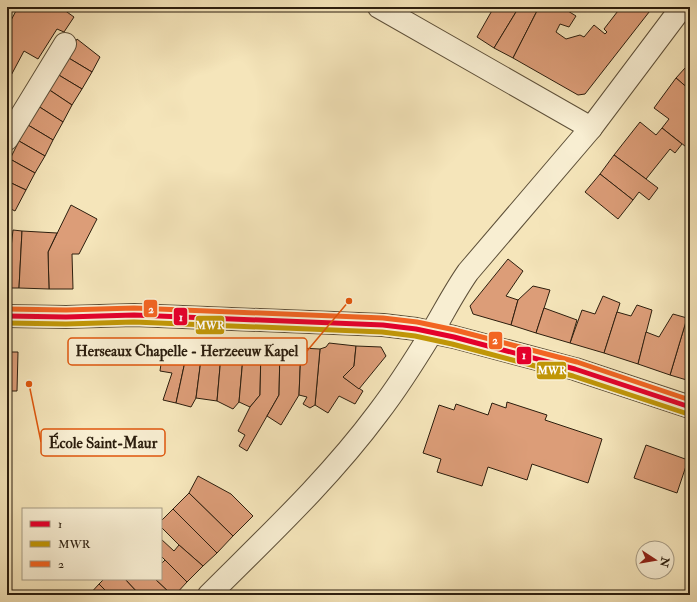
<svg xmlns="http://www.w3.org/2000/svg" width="697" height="602" font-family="'IM FELL Double Pica',serif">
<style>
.building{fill:#dc9d78;stroke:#2c1e0e}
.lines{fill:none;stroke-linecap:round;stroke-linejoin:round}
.minor-casing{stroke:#5e5039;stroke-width:24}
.minor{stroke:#f8eed2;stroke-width:22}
.bus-1-casing{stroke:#f8eed2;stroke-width:8}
.bus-2-casing{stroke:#f8eed2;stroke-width:8}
.bus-3-casing{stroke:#f8eed2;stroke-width:8}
.bus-1{stroke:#e4002b;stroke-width:5}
.bus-2{stroke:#c09607;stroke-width:5}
.bus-3{stroke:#f26522;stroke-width:5}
.leader{fill:none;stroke:#df560c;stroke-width:1.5}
.callout-dot{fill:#df560c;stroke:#f8eed2;stroke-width:1.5}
.callout{fill:#f8eed2;stroke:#df560c;stroke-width:1.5}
.callout-label{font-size:15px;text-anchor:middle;font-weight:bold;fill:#2c1e0e}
.line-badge{stroke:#f8eed2;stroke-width:1.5}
.badge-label{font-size:11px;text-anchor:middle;font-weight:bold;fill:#fff}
</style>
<rect width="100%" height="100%" fill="#f5e5ba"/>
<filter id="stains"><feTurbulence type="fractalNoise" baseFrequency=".005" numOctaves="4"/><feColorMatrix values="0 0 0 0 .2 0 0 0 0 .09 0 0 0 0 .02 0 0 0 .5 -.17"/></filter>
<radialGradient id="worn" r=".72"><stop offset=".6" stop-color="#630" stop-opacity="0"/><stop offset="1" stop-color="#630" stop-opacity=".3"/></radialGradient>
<g class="building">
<polygon points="18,7 26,7 34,11 37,7 60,7 74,17 64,32 57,29 38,59 24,51 7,83 7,28"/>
<polygon points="494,7 519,7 494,48 477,37"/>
<polygon points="519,7 539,7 513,58 494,48"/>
<polygon points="539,7 570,7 568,11 576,16 569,27 560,24 556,32 566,39 580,35 584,37 594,25 605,34 607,32 604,29 621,7 653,7 585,94 578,95 513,58"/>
<polygon points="77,39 100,57 92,72 67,57"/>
<polygon points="67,57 92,72 82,89 57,74"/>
<polygon points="685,68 690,72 690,90 676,78"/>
<polygon points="57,74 82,89 72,105 48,89"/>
<polygon points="676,78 690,90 690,150 662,128 669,119 654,108"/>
<polygon points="48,89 72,105 63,122 38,106"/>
<polygon points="38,106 63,122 53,140 28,125"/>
<polygon points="640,122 656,135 662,128 682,144 675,153 670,149 646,179 614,155"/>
<polygon points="28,125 53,140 45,156 19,141"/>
<polygon points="19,141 45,156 35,173 10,159"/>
<polygon points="614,155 658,188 649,200 639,192 633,200 600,174"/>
<polygon points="10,159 35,173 26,190 7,181 7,164"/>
<polygon points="600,174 633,200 618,219 585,192"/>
<polygon points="7,181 26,190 15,211 7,207"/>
<polygon points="71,205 97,219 79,254 72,254 73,289 49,289 48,252"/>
<polygon points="13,230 22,231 19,288 7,288 7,248 11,248"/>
<polygon points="22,231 57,233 48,252 49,289 19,288"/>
<polygon points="508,259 523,271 506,296 518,300 511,325 473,314 470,306"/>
<polygon points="533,286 550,290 536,333 511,325 518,300"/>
<polygon points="603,296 620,303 604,353 570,343 582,310 595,314"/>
<polygon points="637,305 652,310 638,364 604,353 617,312 631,316"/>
<polygon points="544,308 577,320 570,343 536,333"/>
<polygon points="690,313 690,381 670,375 687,318"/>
<polygon points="673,314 687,318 670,375 638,364 646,332 659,337"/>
<polygon points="164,343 189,343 176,403 163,400 172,373 160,371"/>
<polygon points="189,343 203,344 196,398 191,407 176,403"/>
<polygon points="329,343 356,346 354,366 343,377 363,391 355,404 339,396 328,413 315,405 320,349 326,347"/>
<polygon points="203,344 222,344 217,401 196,398"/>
<polygon points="222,344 244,346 239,402 233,409 217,401"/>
<polygon points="244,346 261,347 260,395 250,407 239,402"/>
<polygon points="356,346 381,347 386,356 359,389 343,377 354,366"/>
<polygon points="261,347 280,348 279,395 247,451 239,446 245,435 238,431 250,407 260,395"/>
<polygon points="280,348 301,348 299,395 281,425 267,416 279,395"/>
<polygon points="301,348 320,349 315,405 310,408 303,404 307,397 299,395"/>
<polygon points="7,352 18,352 17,391 7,391"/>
<polygon points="507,402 547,415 545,420 602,439 588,483 532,464 527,480 488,467 482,486 437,472 441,459 423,453 439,405 454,410 456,404 488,415 492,403 506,408"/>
<polygon points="646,445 688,460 677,493 634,478"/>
<polygon points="198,476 231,494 253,516 233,536 189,493"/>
<polygon points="189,493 233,536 217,553 173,509"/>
<polygon points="173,509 217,553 203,566 179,545 161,527 161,521"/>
<polygon points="161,539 174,551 179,545 203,566 187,582 161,556"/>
<polygon points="165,560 187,582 175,595 172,595 155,579 161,579 161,564"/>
<polygon points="104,579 125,579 140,595 110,595 99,584"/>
<polygon points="125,579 155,579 172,595 140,595"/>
<polygon points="99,584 110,595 89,595"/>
</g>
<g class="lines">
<g class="minor-casing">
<g id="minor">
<polyline points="379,7 591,128"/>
<polyline points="7,139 65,44"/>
<polyline points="7,316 66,317 134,315 383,325 416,329 454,337 575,369 690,407"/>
<path d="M209,595c59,-59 120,-116 169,-182 20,-26 37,-53 54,-81 12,-20 22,-40 36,-60l123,-144 91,-121"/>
</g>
</g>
<use href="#minor" class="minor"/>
<g class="bus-1-casing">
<polyline id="bus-1" points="7,316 66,317 134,315 383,325 416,329 454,337 575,369 690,407"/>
</g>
<g class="bus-2-casing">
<polyline id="bus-2" points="7,323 66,324 134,322 382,332 415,336 452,344 573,376 688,414"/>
</g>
<g class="bus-3-casing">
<polyline id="bus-3" points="7,309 66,310 134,308 383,318 417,322 455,330 577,362 690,400"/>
</g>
<use href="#bus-1" class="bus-1"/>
<use href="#bus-2" class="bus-2"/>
<use href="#bus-3" class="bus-3"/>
</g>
<path class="leader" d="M349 301L307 351M29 384L41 442"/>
<g class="callout-dot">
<circle cx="349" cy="301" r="4"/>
<circle cx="29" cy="384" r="4"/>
</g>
<g class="callout">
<rect x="68" y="338" width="239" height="27" rx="4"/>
<rect x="41" y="429" width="124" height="27" rx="4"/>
</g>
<g class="callout-label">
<text x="187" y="356">Herseaux Chapelle - Herzeeuw Kapel</text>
<text x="103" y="448">École Saint-Maur</text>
</g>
<g class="line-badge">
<rect x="143" y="299" width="15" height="19" rx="4" fill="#f26522"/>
<rect x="173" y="307" width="15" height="19" rx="4" fill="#e4002b"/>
<rect x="195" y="315" width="30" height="20" rx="4" fill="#c09607"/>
<rect x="488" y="331" width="15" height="19" rx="4" fill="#f26522"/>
<rect x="516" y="346" width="16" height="19" rx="4" fill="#e4002b"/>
<rect x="536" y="361" width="31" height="19" rx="4" fill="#c09607"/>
</g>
<g class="badge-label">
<text x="151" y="313">2</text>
<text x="181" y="321">1</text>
<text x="210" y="329">MWR</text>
<text x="495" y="344">2</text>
<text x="524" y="359">1</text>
<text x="552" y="374">MWR</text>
</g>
<rect width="697" height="602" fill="none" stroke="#f5e5ba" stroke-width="24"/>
<rect x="8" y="8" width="681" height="586" fill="none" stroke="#2c1e0e" stroke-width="2"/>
<rect x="12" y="12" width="673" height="578" fill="none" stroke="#2c1e0e"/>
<rect x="22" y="508" width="140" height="72" fill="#f8eed2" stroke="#a69b84"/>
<rect x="30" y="521" width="20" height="6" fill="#e4002b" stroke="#a69b84"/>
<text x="58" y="528" font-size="12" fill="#2c1e0e">1</text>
<rect x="30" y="541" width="20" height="6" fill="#c09607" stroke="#a69b84"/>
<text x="58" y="548" font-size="12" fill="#2c1e0e">MWR</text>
<rect x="30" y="561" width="20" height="6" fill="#f26522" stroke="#a69b84"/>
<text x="58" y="568" font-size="12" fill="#2c1e0e">2</text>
<g transform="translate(655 560) rotate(102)"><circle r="19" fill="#f8eed2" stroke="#a69b84"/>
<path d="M0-3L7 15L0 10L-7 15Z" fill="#8f2418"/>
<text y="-6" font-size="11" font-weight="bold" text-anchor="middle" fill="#2c1e0e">N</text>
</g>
<rect width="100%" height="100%" filter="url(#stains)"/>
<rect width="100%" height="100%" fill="url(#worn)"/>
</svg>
